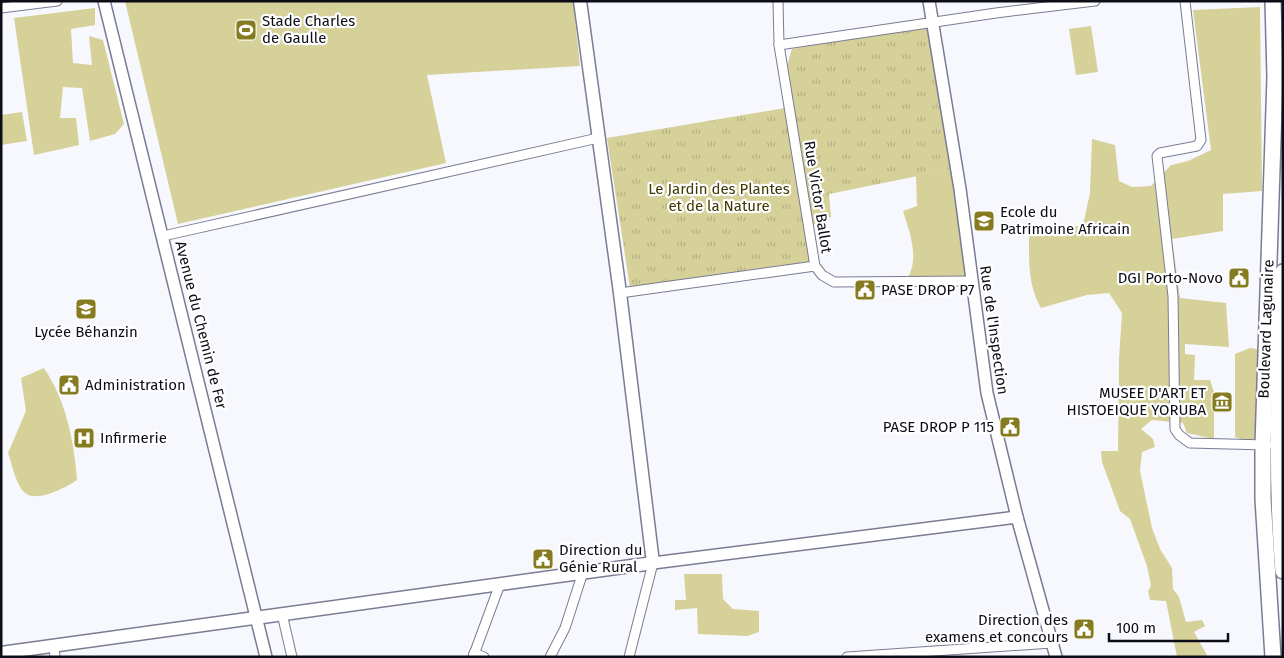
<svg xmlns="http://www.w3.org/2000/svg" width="1284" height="658" font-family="'Fira Sans',sans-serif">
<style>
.grass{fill:#d6d099}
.park{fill:url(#park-tufts)}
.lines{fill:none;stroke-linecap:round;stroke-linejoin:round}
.minor-casing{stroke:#797c94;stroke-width:11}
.tertiary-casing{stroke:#797c94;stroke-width:14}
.secondary-casing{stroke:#797c94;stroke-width:15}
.trunk-casing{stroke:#797c94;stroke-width:18}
.minor{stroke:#fff;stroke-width:9}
.tertiary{stroke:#fff;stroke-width:11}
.secondary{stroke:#fff;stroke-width:12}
.trunk{stroke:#fff;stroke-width:15}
.labels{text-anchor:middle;stroke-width:4.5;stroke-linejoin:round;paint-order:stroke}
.poi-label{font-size:15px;fill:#0c0d16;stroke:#fff;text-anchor:start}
.park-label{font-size:15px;fill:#3f3801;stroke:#fff}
.street-label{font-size:15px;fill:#0c0d16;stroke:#fff}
</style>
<defs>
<pattern id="park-tufts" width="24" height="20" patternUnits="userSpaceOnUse" patternTransform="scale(1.25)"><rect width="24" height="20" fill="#d6d099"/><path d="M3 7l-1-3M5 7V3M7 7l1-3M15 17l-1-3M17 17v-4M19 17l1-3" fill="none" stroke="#b6b183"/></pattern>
</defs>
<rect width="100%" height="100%" fill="#f7f8fe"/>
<g class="grass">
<polygon points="125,1 573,1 580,66 427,75 446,163 178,224"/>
<path d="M1260,7l2,184 -39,3v37l-51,8 8,59 46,5 3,44 -44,-3v10l10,1 -1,25h16l4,12v47l-27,-6 -4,-10 -31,-3 -11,9 12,10 2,8 -13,5 -2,19 12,57 8,21 12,19 1,21 6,8 7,25 16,-2 3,6 -11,6 14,25h-31l-11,-56 -16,-1 -2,-9 3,-5 -4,-20 -17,-47 -10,-8 -18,-49 -1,-11h17l1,-92 3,-46 -13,-20 -22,2 -46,13c-13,-23 -12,-46 -12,-72l54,-11 7,-32 2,-54 23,6 4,36 13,6 19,-1 20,-21 17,-4 23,-11 -18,-140z"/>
<polygon points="95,8 95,25 71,29 73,63 92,65 89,36 103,40 124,124 115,134 90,141 82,88 63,87 60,118 76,118 79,145 34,155 14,18"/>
<polygon points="1091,26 1098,72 1076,75 1069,29"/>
<polygon points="22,112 27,141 1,145 1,115"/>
<path d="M957,168l14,113 -66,1c16,-22 5,-48 -2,-71l14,-5 -1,-30z"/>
<polygon points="1250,348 1257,349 1261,360 1257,442 1246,441 1235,437 1235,354"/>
<path d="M44,368c22,33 30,72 33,112 -10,7 -40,23 -52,13 -9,-8 -13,-29 -17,-40l18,-42 -5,-33z"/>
<polygon points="684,574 722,574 723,599 733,609 759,611 759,632 747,636 698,634 697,608 675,610 675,600 686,600"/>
</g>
<g class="park">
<polygon points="934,23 957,168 829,194 831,217 809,226 784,76 792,49"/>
<polygon points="785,108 810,262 630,288 607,138"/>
</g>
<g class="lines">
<g class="minor-casing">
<g id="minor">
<polyline points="778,1 779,45 815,266 822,275 834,282 971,281"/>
<polyline points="1185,1 1201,140 1197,146 1160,153 1157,156 1173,296 1175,429 1179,435 1190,443 1267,445"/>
<polyline points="1,8 57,1"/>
<polyline points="779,45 996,13 1095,1"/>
<polyline points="163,236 598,138"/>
<polyline points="620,293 815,266"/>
<polyline points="282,614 292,657"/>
<polyline points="54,647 55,657"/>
<polyline points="474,653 484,657"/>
<polyline points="473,657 500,584"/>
<polyline points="550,657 565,628 583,572"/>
<polyline points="629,657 653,563"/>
<polyline points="847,657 1052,643"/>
</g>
</g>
<g class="tertiary-casing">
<g id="tertiary">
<polyline points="104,1 266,657"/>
<polyline points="929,1 960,189 987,393 1017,517 1056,657"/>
<polyline points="653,563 1017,517"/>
</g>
</g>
<g class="secondary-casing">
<polyline id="secondary" points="1,653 653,563 620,293 580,1"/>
</g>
<g class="trunk-casing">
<g id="trunk">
<path d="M1283,272c-4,100 -8,200 0,299"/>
<polyline points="1273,657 1263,499 1263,445 1275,77 1273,1"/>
</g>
</g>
<use href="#minor" class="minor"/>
<use href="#tertiary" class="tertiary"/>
<use href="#secondary" class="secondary"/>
<use href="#trunk" class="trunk"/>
</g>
<defs>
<g id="stadium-square" transform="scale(1.125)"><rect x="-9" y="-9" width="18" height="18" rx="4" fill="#877b21" stroke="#fff"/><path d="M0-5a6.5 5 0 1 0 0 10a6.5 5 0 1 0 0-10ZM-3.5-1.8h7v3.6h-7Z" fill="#fff"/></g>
<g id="university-square" transform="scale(1.125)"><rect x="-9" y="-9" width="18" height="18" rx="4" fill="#877b21" stroke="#fff"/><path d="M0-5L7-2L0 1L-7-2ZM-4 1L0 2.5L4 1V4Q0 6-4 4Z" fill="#fff"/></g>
<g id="civic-square" transform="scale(1.125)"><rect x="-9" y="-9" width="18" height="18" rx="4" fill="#877b21" stroke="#fff"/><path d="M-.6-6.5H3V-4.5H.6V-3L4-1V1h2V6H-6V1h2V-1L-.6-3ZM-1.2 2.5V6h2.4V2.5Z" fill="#fff"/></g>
<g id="school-square" transform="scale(1.125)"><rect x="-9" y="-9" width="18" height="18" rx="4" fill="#877b21" stroke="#fff"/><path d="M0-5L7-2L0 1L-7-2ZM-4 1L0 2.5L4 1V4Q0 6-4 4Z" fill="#fff"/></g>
<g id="museum-square" transform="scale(1.125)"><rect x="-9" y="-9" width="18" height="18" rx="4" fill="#877b21" stroke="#fff"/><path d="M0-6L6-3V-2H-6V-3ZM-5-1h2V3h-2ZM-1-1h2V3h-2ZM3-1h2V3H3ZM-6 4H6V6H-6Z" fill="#fff"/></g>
<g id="hospital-square" transform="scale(1.125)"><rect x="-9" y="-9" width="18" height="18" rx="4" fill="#877b21" stroke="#fff"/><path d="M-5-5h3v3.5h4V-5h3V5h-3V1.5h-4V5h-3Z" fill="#fff"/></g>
</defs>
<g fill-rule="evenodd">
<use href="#stadium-square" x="246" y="30"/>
<use href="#university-square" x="984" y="221"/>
<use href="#civic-square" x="1239" y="278"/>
<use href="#civic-square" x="865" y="290"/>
<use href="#school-square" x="86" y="309"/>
<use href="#civic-square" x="69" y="385"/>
<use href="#museum-square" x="1222" y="402"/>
<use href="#civic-square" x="1010" y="427"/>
<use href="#hospital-square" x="84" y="438"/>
<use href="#civic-square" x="543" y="559"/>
<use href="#civic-square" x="1084" y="629"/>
</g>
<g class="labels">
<g class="poi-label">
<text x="262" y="26">Stade Charles<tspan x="262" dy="17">de Gaulle</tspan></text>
<text x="1000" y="217">Ecole du<tspan x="1000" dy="17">Patrimoine Africain</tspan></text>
<text x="1223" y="283" text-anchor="end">DGI Porto-Novo</text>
<text x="881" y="295">PASE DROP P7</text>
<text x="86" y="337" text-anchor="middle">Lycée Béhanzin</text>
<text x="85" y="390">Administration</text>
<text x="1206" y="398" text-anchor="end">MUSEE D'ART ET<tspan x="1206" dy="17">HISTOEIQUE YORUBA</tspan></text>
<text x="994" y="432" text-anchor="end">PASE DROP P 115</text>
<text x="100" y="443">Infirmerie</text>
<text x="559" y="555">Direction du<tspan x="559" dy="17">Génie Rural</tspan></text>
<text x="1068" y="625" text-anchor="end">Direction des<tspan x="1068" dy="17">examens et concours</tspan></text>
</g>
<g class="park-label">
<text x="719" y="194">Le Jardin des Plantes<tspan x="719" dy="17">et de la Nature</tspan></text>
</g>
<g class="street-label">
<text transform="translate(818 197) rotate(81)" y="5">Rue Victor Ballot</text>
<text transform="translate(201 325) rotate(76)" y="5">Avenue du Chemin de Fer</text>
<text transform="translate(1266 329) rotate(-88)" y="5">Boulevard Lagunaire</text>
<text transform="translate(994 330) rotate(82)" y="5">Rue de l'Inspection</text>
</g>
</g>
<rect width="1284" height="658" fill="none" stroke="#0c0d16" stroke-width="5"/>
<path d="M1109 633v8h119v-8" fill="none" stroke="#0c0d16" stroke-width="2.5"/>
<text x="1116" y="633" font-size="15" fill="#0c0d16" stroke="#ffffff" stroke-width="4" paint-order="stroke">100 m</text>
</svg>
